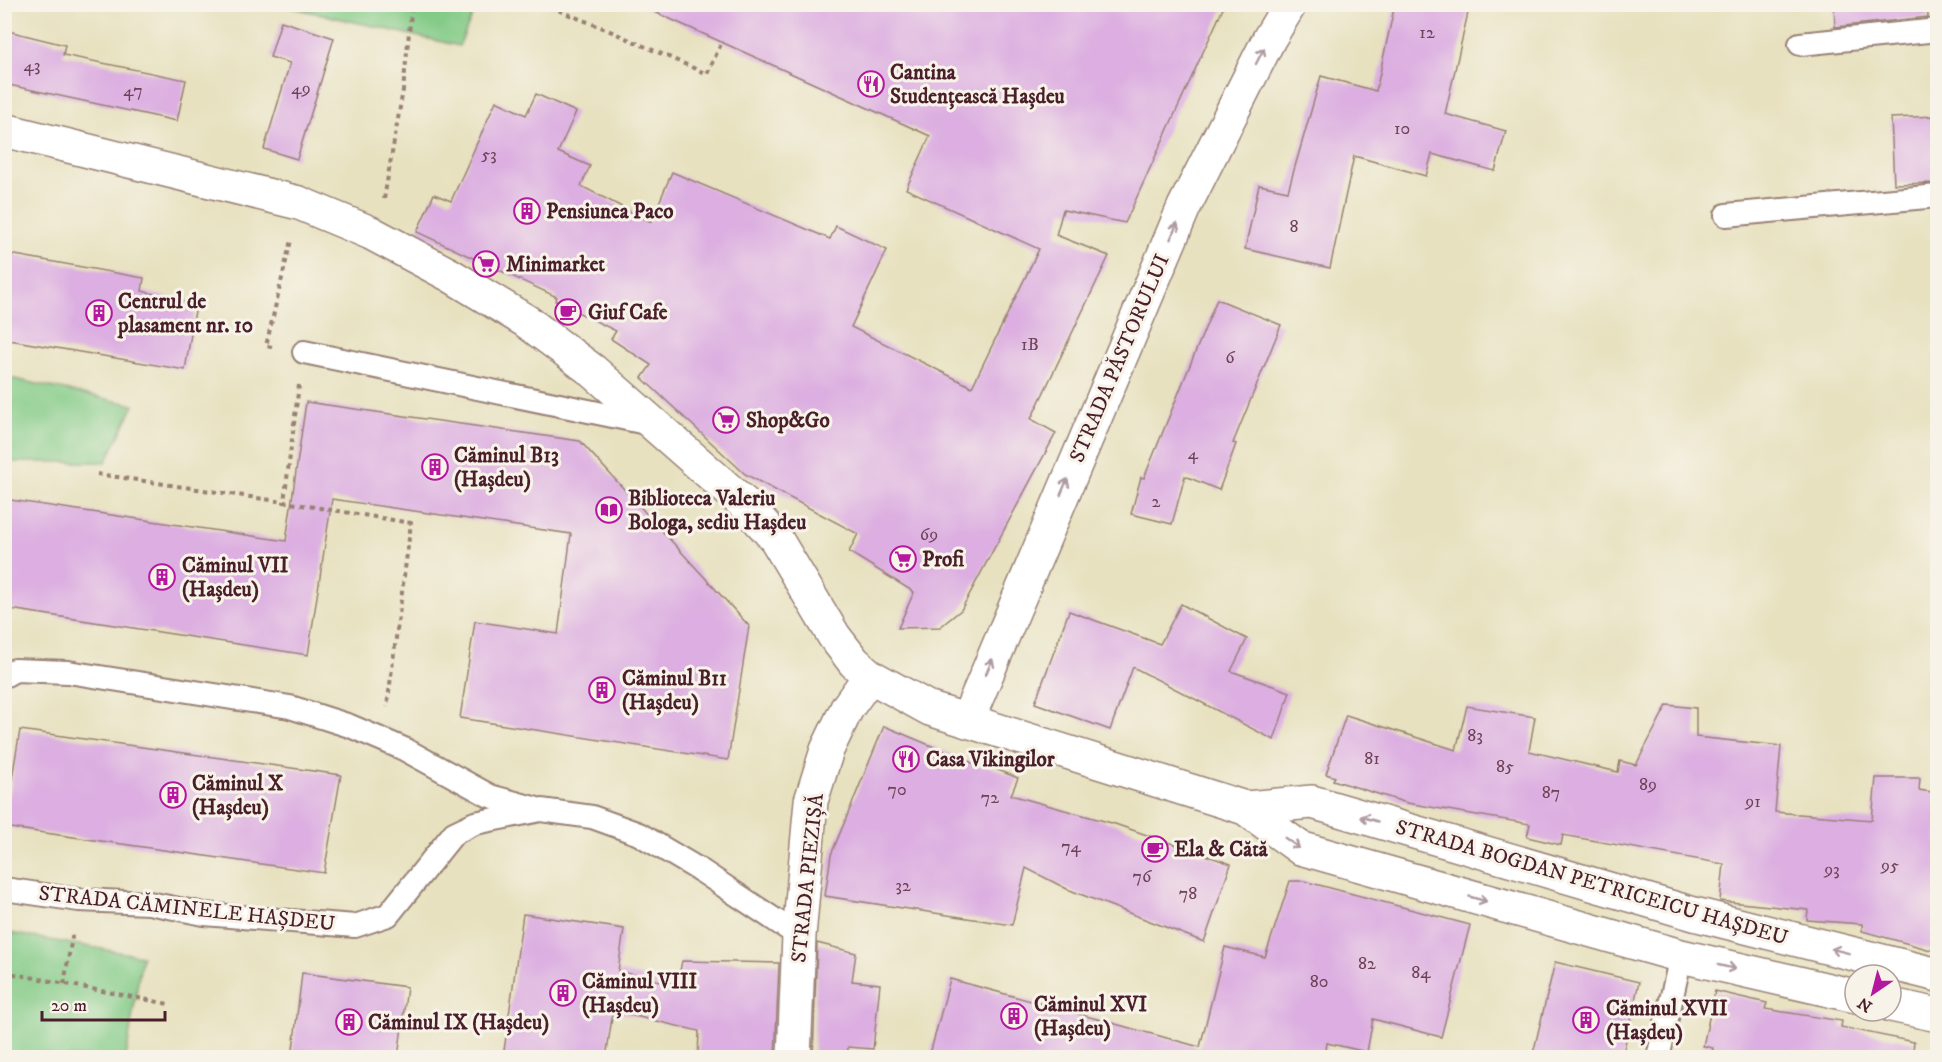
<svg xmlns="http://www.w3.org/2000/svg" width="1942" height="1062" font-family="'IM FELL DW Pica',serif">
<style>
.green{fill:#83cb87;stroke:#667559;stroke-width:1.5}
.building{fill:#dcaee1}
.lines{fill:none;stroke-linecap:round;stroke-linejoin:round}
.lane-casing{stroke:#988075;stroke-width:26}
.street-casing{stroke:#988075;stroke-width:36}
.secondary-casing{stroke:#988075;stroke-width:36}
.path{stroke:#988075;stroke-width:4;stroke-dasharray:4.5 4.5;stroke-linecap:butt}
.lane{stroke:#fff;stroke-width:22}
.street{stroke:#fff;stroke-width:33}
.secondary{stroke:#fff;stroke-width:33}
.oneway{stroke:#ae9aa0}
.labels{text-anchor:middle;stroke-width:6;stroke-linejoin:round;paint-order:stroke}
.number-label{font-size:18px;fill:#6e4358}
.poi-label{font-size:21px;font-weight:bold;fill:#4a1f2b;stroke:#f7f3e8;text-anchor:start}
.street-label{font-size:21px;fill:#4a1f2b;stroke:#f7f3e8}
</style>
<rect width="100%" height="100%" fill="#f7f3e8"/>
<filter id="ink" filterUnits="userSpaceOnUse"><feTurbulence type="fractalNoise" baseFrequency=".0167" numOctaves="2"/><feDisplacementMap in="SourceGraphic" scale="12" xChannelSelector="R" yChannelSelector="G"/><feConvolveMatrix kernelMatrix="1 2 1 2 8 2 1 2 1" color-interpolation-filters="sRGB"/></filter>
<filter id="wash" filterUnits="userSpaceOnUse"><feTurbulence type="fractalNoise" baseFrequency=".008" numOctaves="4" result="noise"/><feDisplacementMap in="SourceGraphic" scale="24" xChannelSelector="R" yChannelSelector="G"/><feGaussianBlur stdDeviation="1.35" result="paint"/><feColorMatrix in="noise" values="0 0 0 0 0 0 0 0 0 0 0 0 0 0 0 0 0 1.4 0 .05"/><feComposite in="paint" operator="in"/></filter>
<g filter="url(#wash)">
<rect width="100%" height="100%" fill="#e7e1bf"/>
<g class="green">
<polygon points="281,5 477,4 477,5 459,46"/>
<polygon points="5,377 134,405 106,462 5,462"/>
<polygon points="4,932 142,956 126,1057 5,1057"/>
</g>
<g id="blocks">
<g class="building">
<polygon points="637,4 1225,4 1125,223 1063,210 1056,235 1109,256 1031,419 1056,433 961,610 940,627 898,628 914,592 849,552 858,534 745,474 642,378 651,365 611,339 616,331 555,301 557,297 417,232 434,194 451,201 496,101 526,115 536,94 576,112 558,152 590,166 581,186 651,222 672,172 830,239 836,226 887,250 851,327 972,387 1039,249 906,189 930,136"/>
<polygon points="1395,4 1470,4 1445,114 1506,131 1495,171 1432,154 1426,176 1354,156 1330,268 1245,249 1259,185 1288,191 1321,76 1376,91"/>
<polygon points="1834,4 1927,4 1928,17 1835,27"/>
<polygon points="281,21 334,38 297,159 264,149 290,63 270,57"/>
<polygon points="4,30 65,45 63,55 186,80 177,121 4,84"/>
<polygon points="1938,116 1938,183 1894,184 1891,118"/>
<polygon points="4,253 144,278 142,291 196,305 185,370 4,339"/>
<polygon points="1217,299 1281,325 1233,443 1236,444 1219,490 1185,476 1172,524 1131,514 1141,477 1144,478"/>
<polygon points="306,402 580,441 749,626 728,760 460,718 475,621 558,634 571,534 332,499 308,655 4,608 4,499 286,541"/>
<polygon points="1181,604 1247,639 1231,671 1290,692 1274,740 1133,667 1110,730 1035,703 1069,611 1160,644"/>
<polygon points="1667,705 1696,708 1696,737 1781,746 1775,812 1872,820 1876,778 1920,778 1919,790 1938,793 1938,952 1862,931 1862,924 1807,920 1808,910 1720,901 1724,864 1563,835 1561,845 1527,837 1530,824 1407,803 1333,780 1335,777 1326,774 1346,715 1456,750 1467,706 1535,717 1529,751 1618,772 1620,761 1636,765"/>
<polygon points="884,726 982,767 983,764 1018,778 1011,795 1115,824 1231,864 1204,942 1067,889 1026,868 1012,925 825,896 831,855"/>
<polygon points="20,730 341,775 324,873 4,827"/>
<polygon points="1290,881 1304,881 1470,925 1441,1037 1373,1019 1367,1052 1327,1043 1325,1058 929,1058 950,979 1200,1047 1225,947 1265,957"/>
<polygon points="523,914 624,929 618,971 677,985 682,961 779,963 775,1058 698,1058 699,1031 613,1011 606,1058 503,1058"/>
<polygon points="817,943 856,953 852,981 880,984 873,1049 848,1047 847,1058 813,1058"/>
<polygon points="1555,962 1639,982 1622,1058 1532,1058"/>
<polygon points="302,973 407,987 398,1058 292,1058"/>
<polygon points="1715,991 1767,1003 1765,1009 1842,1021 1841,1027 1914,1042 1912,1058 1711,1058 1713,1048 1703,1046"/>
</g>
</g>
</g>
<g filter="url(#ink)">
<use href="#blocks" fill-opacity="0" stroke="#988075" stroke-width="1.5"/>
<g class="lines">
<g class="lane-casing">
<g id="lane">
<polyline points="1800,44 1938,30"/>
<polyline points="1726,215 1938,196"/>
<polyline points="304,352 651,424"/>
<polyline points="4,676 15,670 68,672 290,707 350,726 404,749 490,796 541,810 592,817 639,834 703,872 799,936"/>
<polyline points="4,889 79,900 149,903 204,914 355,926 388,915 454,833 475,823 536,811"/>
<polyline points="1658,1058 1681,956"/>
</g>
</g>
<g class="street-casing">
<g id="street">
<polyline points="967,721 1184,207 1269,39 1290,4"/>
<polyline points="794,1058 799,936 811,801 827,750 847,708 870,676"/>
</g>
</g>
<g class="secondary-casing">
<g id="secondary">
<polyline points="4,130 299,203 371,233 450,275 526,321 593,371 747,506 776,539 834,636 854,662 870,676 930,709 1245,808 1300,848 1681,956 1855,996"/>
<polyline points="1245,808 1312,802 1694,914 1938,975"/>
<polyline points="1891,1005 1938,1015"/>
</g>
</g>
<g class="path">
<polyline points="542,4 603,28 707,74 722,42"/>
<polyline points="384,199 403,90 412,4"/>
<polyline points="272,347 266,346 291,240"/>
<polyline points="299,385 284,502 411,523 387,707"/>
<polyline points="97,474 284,502"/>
<polyline points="4,972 169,1004"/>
<polyline points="64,984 73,931"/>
</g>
<use href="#lane" class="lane"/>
<use href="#street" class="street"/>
<use href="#secondary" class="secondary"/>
</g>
<defs><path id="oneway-shaft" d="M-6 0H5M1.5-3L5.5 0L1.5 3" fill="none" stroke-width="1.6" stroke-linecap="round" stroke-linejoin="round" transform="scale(1.5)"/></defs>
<g class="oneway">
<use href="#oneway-shaft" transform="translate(1260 56) rotate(-63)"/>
<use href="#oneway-shaft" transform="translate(1174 231) rotate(-67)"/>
<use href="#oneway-shaft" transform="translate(1064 487) rotate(-67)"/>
<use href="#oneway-shaft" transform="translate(989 667) rotate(-67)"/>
<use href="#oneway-shaft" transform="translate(1369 819) rotate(-164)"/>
<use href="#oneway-shaft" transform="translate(1292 843) rotate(35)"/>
<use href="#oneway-shaft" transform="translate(1478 899) rotate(16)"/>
<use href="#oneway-shaft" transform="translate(1840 951) rotate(-166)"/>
<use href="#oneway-shaft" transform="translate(1727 967) rotate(13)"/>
</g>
</g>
<defs>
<g id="restaurant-ring" transform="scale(1.35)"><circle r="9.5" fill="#f7f3e8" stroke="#b5179e" stroke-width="1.5"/><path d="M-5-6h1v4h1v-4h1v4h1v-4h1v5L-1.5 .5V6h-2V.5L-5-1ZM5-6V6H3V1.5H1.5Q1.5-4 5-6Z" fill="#b5179e"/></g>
<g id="building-ring" transform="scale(1.35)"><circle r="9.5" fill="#f7f3e8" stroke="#b5179e" stroke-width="1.5"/><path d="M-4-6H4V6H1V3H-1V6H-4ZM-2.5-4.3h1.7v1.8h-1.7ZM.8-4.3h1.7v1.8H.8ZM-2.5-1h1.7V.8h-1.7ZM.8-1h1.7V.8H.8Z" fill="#b5179e"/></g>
<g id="supermarket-ring" transform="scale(1.35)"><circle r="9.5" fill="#f7f3e8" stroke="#b5179e" stroke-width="1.5"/><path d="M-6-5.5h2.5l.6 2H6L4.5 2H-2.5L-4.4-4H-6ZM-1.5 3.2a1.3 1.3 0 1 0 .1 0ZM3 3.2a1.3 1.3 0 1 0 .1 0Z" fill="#b5179e"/></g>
<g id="cafe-ring" transform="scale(1.35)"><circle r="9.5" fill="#f7f3e8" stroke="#b5179e" stroke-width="1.5"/><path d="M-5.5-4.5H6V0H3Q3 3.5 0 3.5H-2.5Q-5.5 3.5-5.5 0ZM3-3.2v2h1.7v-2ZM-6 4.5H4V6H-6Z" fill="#b5179e"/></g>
<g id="library-ring" transform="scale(1.35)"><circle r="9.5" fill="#f7f3e8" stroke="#b5179e" stroke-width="1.5"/><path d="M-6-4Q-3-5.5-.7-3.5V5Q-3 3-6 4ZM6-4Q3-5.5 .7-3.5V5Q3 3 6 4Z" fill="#b5179e"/></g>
</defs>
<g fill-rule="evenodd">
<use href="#restaurant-ring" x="871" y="84"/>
<use href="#building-ring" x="527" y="211"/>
<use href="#supermarket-ring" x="486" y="264"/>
<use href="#cafe-ring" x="568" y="312"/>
<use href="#building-ring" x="99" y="313"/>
<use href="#supermarket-ring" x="726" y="420"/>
<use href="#building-ring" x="435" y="467"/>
<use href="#library-ring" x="609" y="510"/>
<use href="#supermarket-ring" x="903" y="559"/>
<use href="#building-ring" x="162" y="577"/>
<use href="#building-ring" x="602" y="690"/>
<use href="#restaurant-ring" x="906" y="759"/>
<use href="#building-ring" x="173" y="795"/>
<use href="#cafe-ring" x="1155" y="849"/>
<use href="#building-ring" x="563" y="993"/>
<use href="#building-ring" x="1014" y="1016"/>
<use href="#building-ring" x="1586" y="1020"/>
<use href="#building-ring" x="349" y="1022"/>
</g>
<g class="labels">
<g class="number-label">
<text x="1427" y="38">12</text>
<text x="32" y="71">43</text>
<text x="301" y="94">49</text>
<text x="133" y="96">47</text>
<text x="1402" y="134">10</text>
<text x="489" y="160">53</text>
<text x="1294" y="232">8</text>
<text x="1030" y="350">1B</text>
<text x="1230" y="363">6</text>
<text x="1193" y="459">4</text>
<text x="1156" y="507">2</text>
<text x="929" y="540">69</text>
<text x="1475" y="741">83</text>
<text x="1372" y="764">81</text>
<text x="1505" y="772">85</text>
<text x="1648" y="790">89</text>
<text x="897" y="795">70</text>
<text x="1551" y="798">87</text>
<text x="990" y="803">72</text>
<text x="1753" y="807">91</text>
<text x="1071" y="852">74</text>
<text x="1890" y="871">95</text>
<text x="1832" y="875">93</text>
<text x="1142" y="882">76</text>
<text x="903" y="891">32</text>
<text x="1188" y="899">78</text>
<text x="1367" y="969">82</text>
<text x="1421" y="978">84</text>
<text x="1319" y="987">80</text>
</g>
<g class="poi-label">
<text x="890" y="79">Cantina<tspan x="890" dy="24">Studențească Hașdeu</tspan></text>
<text x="546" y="218">Pensiunea Paco</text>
<text x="506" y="271">Minimarket</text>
<text x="118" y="308">Centrul de<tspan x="118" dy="24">plasament nr. 10</tspan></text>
<text x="588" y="319">Giuf Cafe</text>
<text x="746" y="427">Shop&amp;Go</text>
<text x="454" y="462">Căminul B13<tspan x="454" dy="24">(Hașdeu)</tspan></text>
<text x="628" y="505">Biblioteca Valeriu<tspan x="628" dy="24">Bologa, sediu Hașdeu</tspan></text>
<text x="922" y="566">Profi</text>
<text x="182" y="572">Căminul VII<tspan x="182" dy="24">(Hașdeu)</tspan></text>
<text x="622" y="685">Căminul B11<tspan x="622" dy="24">(Hașdeu)</tspan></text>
<text x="926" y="766">Casa Vikingilor</text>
<text x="192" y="790">Căminul X<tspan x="192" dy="24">(Hașdeu)</tspan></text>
<text x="1174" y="856">Ela &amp; Cătă</text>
<text x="582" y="988">Căminul VIII<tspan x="582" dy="24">(Hașdeu)</tspan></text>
<text x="1034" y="1011">Căminul XVI<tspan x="1034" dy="24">(Hașdeu)</tspan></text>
<text x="1606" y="1015">Căminul XVII<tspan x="1606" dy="24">(Hașdeu)</tspan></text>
<text x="368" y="1029">Căminul IX (Hașdeu)</text>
</g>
<g class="street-label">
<text transform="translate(1119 358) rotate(-67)" y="7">STRADA PĂSTORULUI</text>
<text transform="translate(807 878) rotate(-84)" y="7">STRADA PIEZIȘĂ</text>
<text transform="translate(1592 882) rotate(16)" y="7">STRADA BOGDAN PETRICEICU HAȘDEU</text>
<text transform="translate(187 908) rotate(6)" y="7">STRADA CĂMINELE HAȘDEU</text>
</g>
</g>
<rect width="1942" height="1062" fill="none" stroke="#f7f3e8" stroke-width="24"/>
<g transform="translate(1873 993) rotate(215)"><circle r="28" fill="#f7f3e8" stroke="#b29e9c" stroke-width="1.5"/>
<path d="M0-4.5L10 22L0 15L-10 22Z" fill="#b5179e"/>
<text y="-9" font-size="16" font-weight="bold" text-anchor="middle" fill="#4a1f2b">N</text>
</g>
<path d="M42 1011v9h123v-9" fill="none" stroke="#4a1f2b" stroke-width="3"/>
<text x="51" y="1011" font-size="18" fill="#4a1f2b" stroke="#f7f3e8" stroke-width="4.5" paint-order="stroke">20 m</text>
</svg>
